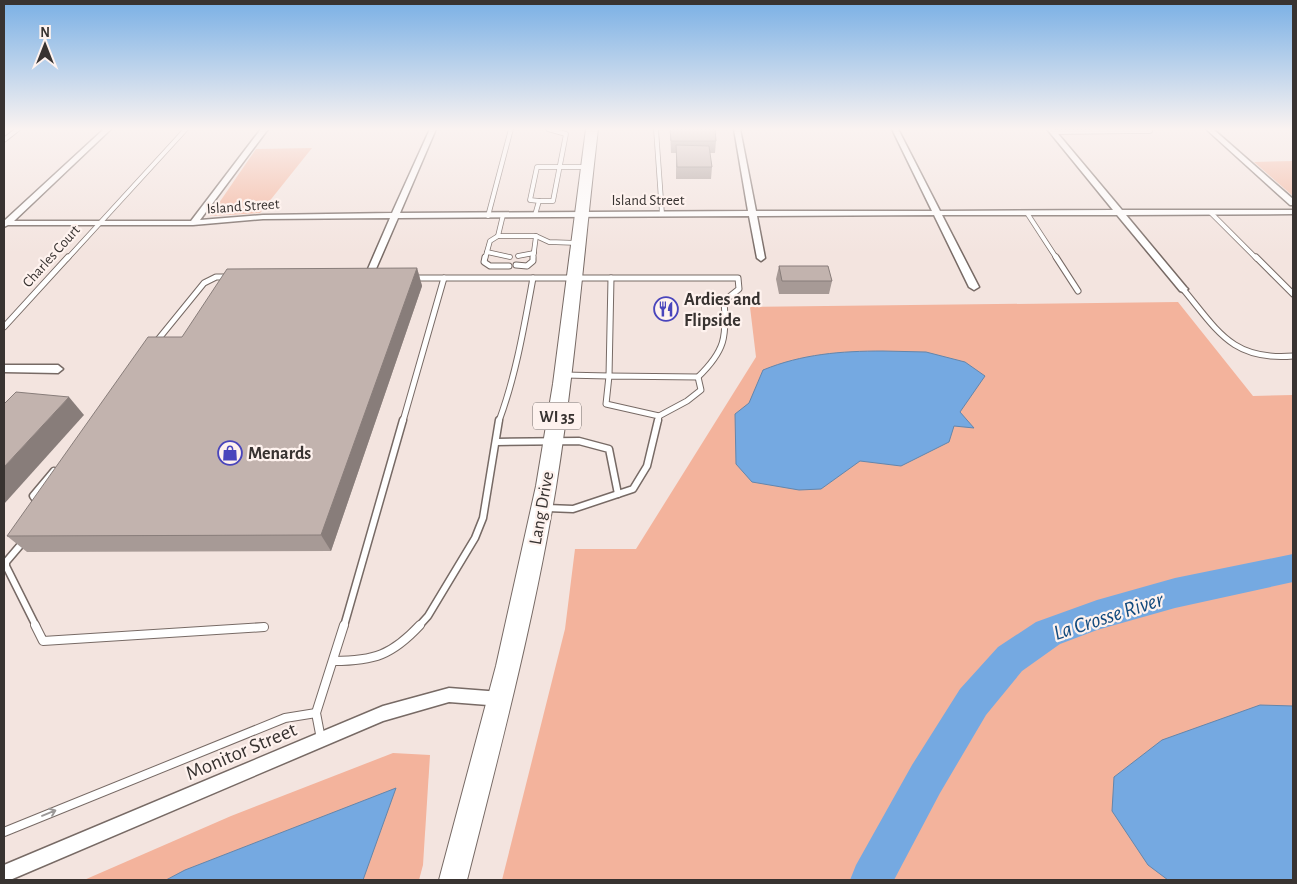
<svg xmlns="http://www.w3.org/2000/svg" width="1297" height="884" font-family="'Alegreya Sans',sans-serif">
<style>
.green{fill:#f3b39c}
.water{fill:#75a9e1;stroke:#6386ac}
.lines{fill:none;stroke-linecap:round;stroke-linejoin:round}
.river{fill:#75a9e1;fill-rule:evenodd}
.service-far3-casing{stroke:#776a65;stroke-width:5.5}
.service-far2-casing{stroke:#776a65;stroke-width:7}
.service-far1-casing{stroke:#776a65;stroke-width:9}
.service-casing{stroke:#776a65;stroke-width:10}
.minor-casing{stroke:#776a65;stroke-width:3}
.primary-casing{stroke:#776a65;stroke-width:2}
.service-far3{stroke:#fff;stroke-width:4}
.service-far2{stroke:#fff;stroke-width:5}
.service-far1{stroke:#fff;stroke-width:6}
.service{stroke:#fff;stroke-width:8}
.minor{fill:#fff;fill-rule:evenodd}
.primary{fill:#fff;fill-rule:evenodd}
.wall{fill:#a79a96}
.shaded-wall{fill:#887d7a}
.building{fill:#c2b3ae;stroke:#887d7a}
.oneway{stroke:#9c9998}
.labels{text-anchor:middle;stroke-width:4.5;stroke-linejoin:round;paint-order:stroke}
.far-street-label{font-size:15px;fill:#383331;stroke:#fef2ee}
.shield{fill:#fef2ee;stroke:#736c6a;stroke-width:1}
.shield-label{font-size:16px;font-weight:bold;fill:#383331}
.poi-label{font-size:18px;font-weight:bold;fill:#383331;stroke:#fef2ee;text-anchor:start}
.street-label{font-size:18px;fill:#383331;stroke:#fef2ee}
.near-street-label{font-size:21px;fill:#383331;stroke:#fef2ee}
.near-water-label{font-size:22px;font-style:italic;fill:#11497d;stroke:#fef2ee}
</style>
<rect width="100%" height="100%" fill="#f3e4df"/>
<g class="green">
<polygon points="312,148 260,213 210,216 256,149"/>
<polygon points="1293,161 1293,196 1254,162"/>
<polygon points="1178,302 1253,396 1293,395 1293,880 502,880 565,629 575,549 636,549 756,357 750,307"/>
<polygon points="393,753 430,755 423,865 419,880 84,880 231,816"/>
</g>
<g class="water">
<path d="M883,351l43,1 39,10 20,14 -25,36 14,16 -20,-2 -5,16 -48,24 -41,-5 -39,28 -22,1 -47,-8 -16,-18 -1,-50 14,-11 14,-33c39,-16 78,-19 120,-19z"/>
<polygon points="1260,705 1293,706 1293,880 1168,880 1148,865 1112,811 1114,777 1162,740"/>
<polygon points="396,788 363,880 166,880 185,870"/>
</g>
<g class="lines">
<polygon class="river" points="1293,554 1293,582 1175,608 1097,630 1060,644 1022,671 986,715 940,793 894,880 850,880 856,865 912,765 960,689 998,647 1036,622 1097,600 1175,578"/>
<g class="service-far3-casing">
<g id="service-far3">
<polyline points="656,129 662,214"/>
<polyline points="1053,132 1150,131 1148,129"/>
<polyline points="4,140 18,129"/>
<polyline points="539,201 530,200 537,167 587,167"/>
<polyline points="1027,213 1057,259"/>
<polyline points="1211,213 1257,259"/>
<polyline points="503,215 498,236 536,236 549,242 578,243"/>
<polyline points="535,215 539,201 553,201 566,134 548,129"/>
<polyline points="488,216 511,129"/>
<polyline points="487,252 510,257"/>
<polyline points="518,256 534,253"/>
<polyline points="67,259 186,129"/>
<polyline points="485,259 490,241 498,236"/>
<polyline points="533,259 536,236"/>
</g>
</g>
<g class="service-far2-casing">
<g id="service-far2">
<polyline points="485,257 484,262 490,266 509,266"/>
<polyline points="1056,257 1078,291"/>
<polyline points="1256,257 1293,294"/>
<polyline points="516,265 527,266 533,261 533,257"/>
<path d="M413,278h325l1,11 -15,12c3,36 1,50 -26,76l-89,-1 -3,28 53,12 -1,5"/>
<path d="M1183,289c35,42 49,72 110,67"/>
<polyline points="4,327 68,257"/>
<polyline points="156,342 204,283 216,277 229,277"/>
<polyline points="564,375 609,376 611,278"/>
<polyline points="659,416 687,401 701,390 698,377"/>
<polyline points="403,421 444,278"/>
<path d="M499,421c17,-46 25,-94 34,-143"/>
</g>
</g>
<g class="service-far1-casing">
<g id="service-far1">
<polyline points="496,442 579,441 609,449 618,494"/>
<polyline points="38,503 33,496 54,471"/>
<polyline points="547,508 573,509 633,489 647,466 658,420"/>
<polyline points="23,542 6,562 6,566 36,626"/>
<polyline points="344,626 403,420"/>
<polyline points="419,626 428,616 475,538 483,518 499,420"/>
</g>
</g>
<g class="service-casing">
<g id="service">
<polyline points="35,625 43,641 264,627"/>
<path d="M334,661c40,0 58,-6 86,-36"/>
<polyline points="321,739 316,713 344,625"/>
<polyline points="4,832 285,718 316,713"/>
</g>
</g>
<g class="minor-casing">
<g id="minor">
<polygon points="104,129 111,129 14,221 191,221 261,129 268,129 200,220 263,215 392,213 430,129 436,129 400,213 748,211 734,129 740,129 756,211 932,211 892,129 898,129 940,211 1113,210 1047,129 1054,129 1122,210 1293,210 1293,214 1126,215 1186,287 1188,289 1183,292 1180,291 1117,215 942,215 979,287 974,290 969,287 934,215 757,216 765,258 761,261 757,258 749,216 398,218 372,278 368,281 364,278 390,218 263,219 193,225 8,225 4,227 4,221"/>
<polygon points="1206,129 1213,129 1293,199 1293,205 1290,205"/>
<polygon points="4,365 58,365 63,369 58,373 4,372"/>
<polygon points="449,688 501,692 506,694 508,699 506,704 501,706 449,702 383,721 10,880 4,880 4,865 383,706"/>
</g>
</g>
<g class="primary-casing">
<path id="primary" d="M586,129h12c-14,119 -23,240 -42,358 -22,133 -56,263 -89,393h-28l57,-214 40,-180 17,-102z"/>
</g>
<use href="#service-far3" class="service-far3"/>
<use href="#service-far2" class="service-far2"/>
<use href="#service-far1" class="service-far1"/>
<use href="#service" class="service"/>
<use href="#minor" class="minor"/>
<use href="#primary" class="primary"/>
</g>
<g class="wall">
<polygon points="670,129 715,129 716,141 715,153 710,153 712,167 711,179 676,179 676,153 671,153"/>
<polygon points="779,266 832,281 829,294 779,294 776,279"/>
<polygon points="417,268 422,286 331,551 27,552 7,536 182,337"/>
</g>
<g class="shaded-wall">
<polygon points="417,268 422,286 331,551 321,535"/>
<polygon points="69,397 84,415 4,504 4,467"/>
</g>
<g class="building">
<polygon points="670,129 715,129 716,141 671,141"/>
<polygon points="676,145 709,146 712,167 677,167"/>
<polygon points="779,266 828,266 832,281 782,281"/>
<polygon points="417,268 321,535 7,536 148,337 182,337 227,269"/>
<polygon points="16,392 69,397 4,467 4,404"/>
</g>
<defs><path id="oneway-shaft" d="M-6 0H5M1.5-3L5.5 0L1.5 3" fill="none" stroke-width="1.6" stroke-linecap="round" stroke-linejoin="round" transform="scale(1.25)"/></defs>
<use class="oneway" href="#oneway-shaft" transform="translate(49 813) rotate(-22)"/>
<linearGradient id="sky" x2="0" y2="1"><stop stop-color="#7ab0e5"/><stop offset="0.51" stop-color="#faf3f1"/><stop offset="1" stop-color="#faf3f1" stop-opacity="0"/></linearGradient>
<rect width="1297" height="253" fill="url(#sky)"/>
<defs>
<g id="restaurant-ring" transform="scale(1.25)"><circle r="9.5" fill="#fef2ee" stroke="#4945bc" stroke-width="1.5"/><path d="M-5-6h1v4h1v-4h1v4h1v-4h1v5L-1.5 .5V6h-2V.5L-5-1ZM5-6V6H3V1.5H1.5Q1.5-4 5-6Z" fill="#4945bc"/></g>
<g id="shop-ring" transform="scale(1.25)"><circle r="9.5" fill="#fef2ee" stroke="#4945bc" stroke-width="1.5"/><path d="M-5-2.5h2.3a2.7 3.5 0 0 1 5.4 0H5L5.5 6h-11ZM-1.5-2.5h3a1.5 2.3 0 0 0-3 0Z" fill="#4945bc"/></g>
</defs>
<g fill-rule="evenodd">
<use href="#restaurant-ring" x="666" y="309"/>
<use href="#shop-ring" x="230" y="453"/>
</g>
<g class="labels">
<g class="far-street-label">
<text x="648" y="205">Island Street</text>
<text transform="translate(243 206) rotate(-4)" y="5">Island Street</text>
<text transform="translate(51 256) rotate(-48)" y="5">Charles Court</text>
</g>
<rect class="shield" x="533" y="402.5" width="48" height="27" rx="4"/>
<g class="shield-label">
<text x="557" y="422">WI 35</text>
</g>
<g class="poi-label">
<text x="684" y="305">Ardies and<tspan x="684" dy="21">Flipside</tspan></text>
<text x="248" y="459">Menards</text>
</g>
<g class="street-label">
<text transform="translate(541 508) rotate(-80)" y="6">Lang Drive</text>
</g>
<g class="near-street-label">
<text transform="translate(241 751) rotate(-23)" y="7">Monitor Street</text>
</g>
<g class="near-water-label">
<text transform="translate(1108 615) rotate(-18)" y="8">La Crosse River</text>
</g>
</g>
<rect width="1297" height="884" fill="none" stroke="#383331" stroke-width="10"/>
<g transform="translate(45 45)" stroke="#fef2ee" stroke-width="4" paint-order="stroke">
<path d="M0-4L9 19L0 12L-9 19Z" fill="#383331"/>
<text y="-8" font-size="14" font-weight="bold" text-anchor="middle" fill="#383331">N</text>
</g>
</svg>
